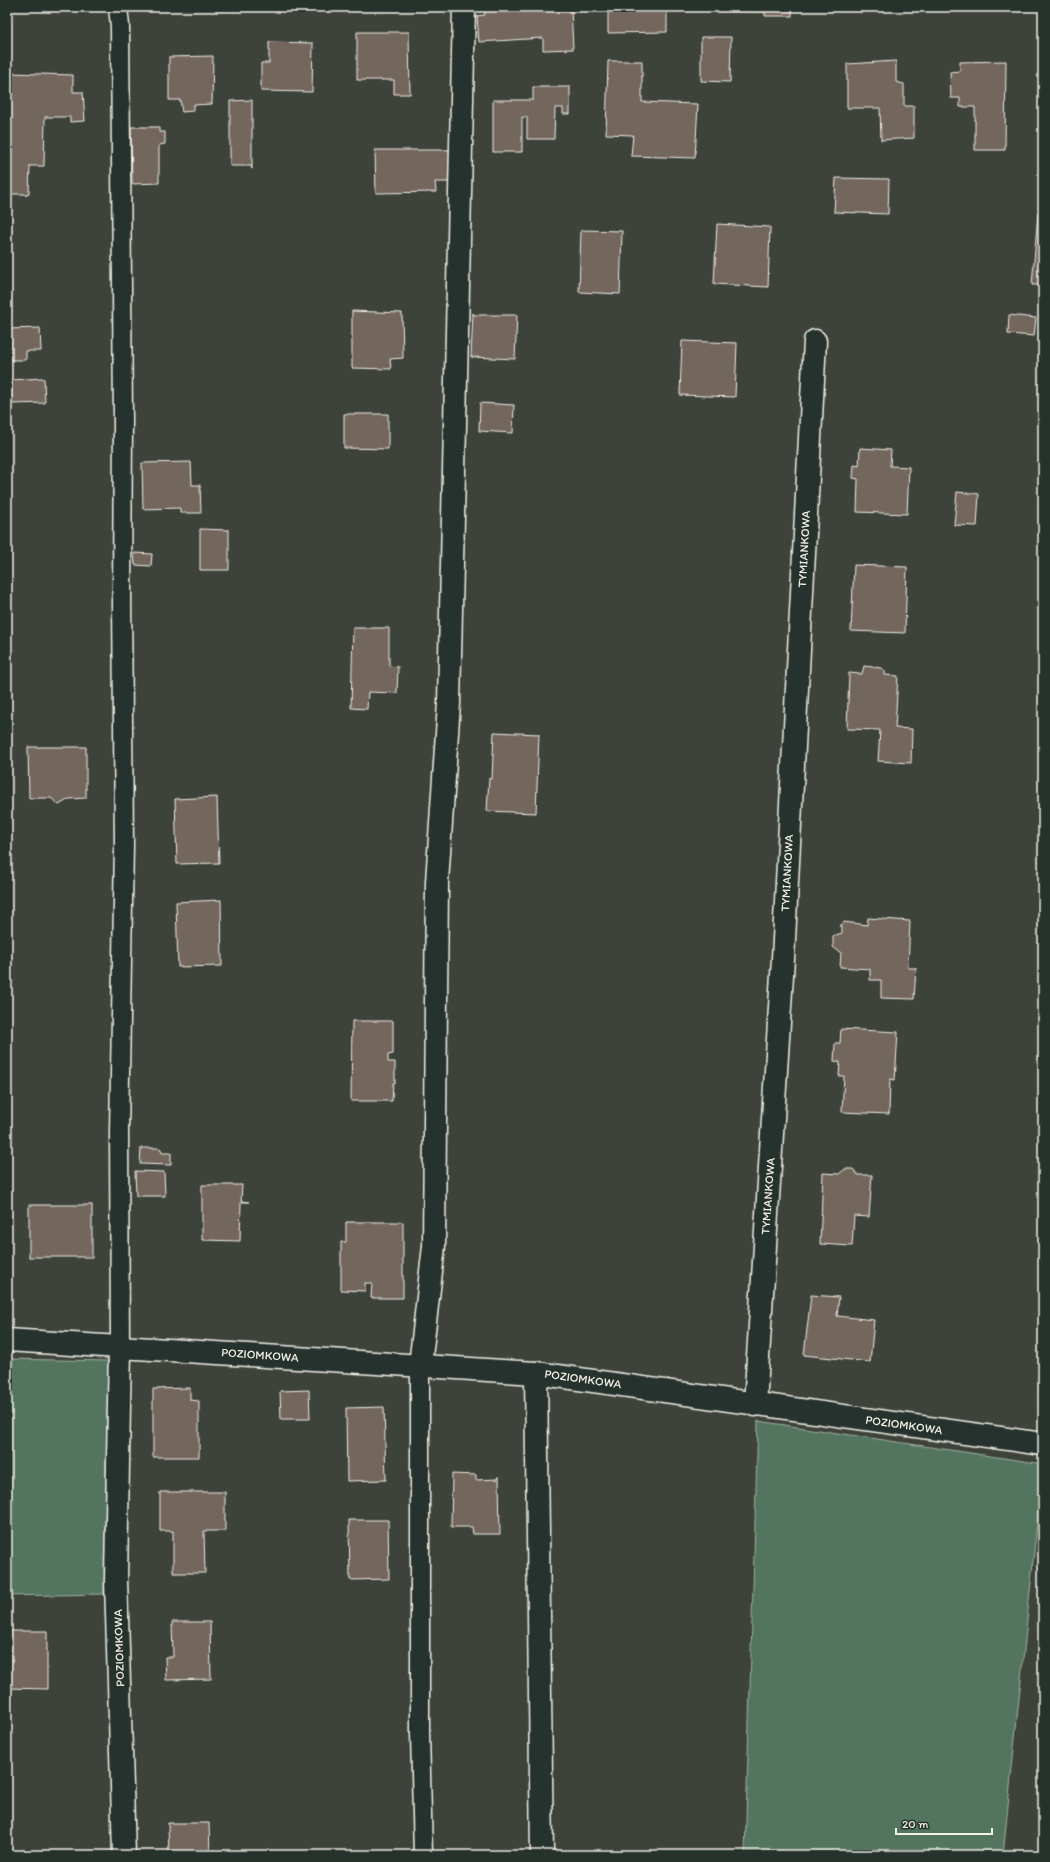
<svg xmlns="http://www.w3.org/2000/svg" width="1050" height="1862" font-family="Itim,sans-serif">
<style>
.green{fill:#53745e;stroke:#a4b2a3}
.building{fill:#72665d;stroke:#f4f1e8}
.lines{fill:none;stroke-linecap:round;stroke-linejoin:round}
.lane-casing{stroke:#f4f1e8;stroke-width:21}
.street-casing{stroke:#f4f1e8;stroke-width:25}
.lane{stroke:#26332d;stroke-width:18}
.street{stroke:#26332d;stroke-width:22}
.labels{text-anchor:middle;stroke-width:4;stroke-linejoin:round;paint-order:stroke}
.street-label{font-size:12px;fill:#f4f1e8;stroke:#26332d}
</style>
<rect width="100%" height="100%" fill="#3d423b"/>
<filter id="ink" filterUnits="userSpaceOnUse"><feTurbulence type="fractalNoise" baseFrequency=".025" numOctaves="2"/><feDisplacementMap in="SourceGraphic" scale="8" xChannelSelector="R" yChannelSelector="G"/><feConvolveMatrix kernelMatrix="1 2 1 2 8 2 1 2 1" color-interpolation-filters="sRGB"/></filter>
<g filter="url(#ink)">
<g class="green">
<polygon points="7,1359 108,1361 104,1594 7,1596"/>
<polygon points="758,1421 1043,1464 1003,1855 745,1855"/>
</g>
<g class="building">
<polygon points="484,7 571,7 573,49 543,50 543,38 479,42 477,16 485,15"/>
<polygon points="608,7 667,7 667,32 608,33"/>
<polygon points="718,7 792,7 792,16 765,16 765,12 718,11"/>
<polygon points="357,32 409,32 410,94 394,94 394,80 357,80"/>
<polygon points="701,37 731,37 730,82 701,81"/>
<polygon points="269,42 313,43 312,92 261,91 261,63 269,63"/>
<polygon points="213,56 212,104 193,105 193,111 182,112 180,100 169,100 169,57"/>
<polygon points="608,61 642,61 642,102 698,104 695,158 631,156 633,135 606,134"/>
<polygon points="896,61 896,82 904,84 904,106 914,106 914,138 881,140 880,108 847,108 847,64"/>
<polygon points="1006,61 1005,150 975,150 975,107 960,107 960,98 951,98 950,72 960,71 960,62"/>
<polygon points="9,73 73,75 73,92 83,92 85,121 70,122 70,117 45,117 44,166 30,166 29,193 26,196 25,194 7,194"/>
<polygon points="533,87 570,87 570,114 563,114 563,108 555,108 554,139 527,139 527,117 522,117 522,152 493,152 493,100 533,100"/>
<polygon points="252,100 252,169 251,166 230,166 230,101"/>
<polygon points="131,127 159,127 159,132 165,132 165,144 159,145 159,183 132,184"/>
<polygon points="375,150 450,150 450,182 435,182 436,192 376,193"/>
<polygon points="836,178 889,179 888,214 834,212"/>
<polygon points="1038,213 1043,213 1043,285 1032,285"/>
<polygon points="717,224 770,227 768,287 714,284"/>
<polygon points="581,230 622,231 620,294 579,292"/>
<polygon points="352,311 402,313 403,358 390,359 391,369 352,368"/>
<polygon points="473,313 474,315 517,315 515,359 471,357"/>
<polygon points="1009,315 1036,318 1034,336 1008,334"/>
<polygon points="40,328 41,351 26,351 26,360 8,360 7,329"/>
<polygon points="682,341 737,343 735,397 680,395"/>
<polygon points="42,378 44,379 45,403 12,404 11,380"/>
<polygon points="480,403 514,405 513,433 479,431"/>
<polygon points="344,414 388,414 388,449 344,448"/>
<polygon points="860,448 891,450 890,466 909,467 907,514 857,512 858,479 853,478 854,465 859,466"/>
<polygon points="191,462 192,485 200,485 201,513 180,513 180,508 143,509 142,463"/>
<polygon points="957,492 979,494 977,526 954,525"/>
<polygon points="200,529 229,530 229,570 200,570"/>
<polygon points="134,553 152,554 151,566 135,565"/>
<polygon points="854,565 907,567 905,633 851,631"/>
<polygon points="353,628 389,628 389,666 398,667 397,693 368,692 367,709 351,708"/>
<polygon points="864,666 881,668 885,671 885,675 898,676 895,728 912,729 911,763 878,761 880,730 847,729 849,673 862,674"/>
<polygon points="494,732 539,734 536,813 487,811 489,778 492,779"/>
<polygon points="28,747 86,747 86,798 69,799 59,805 51,798 29,798"/>
<polygon points="217,797 219,863 177,864 175,799"/>
<polygon points="221,900 222,966 178,967 176,902"/>
<polygon points="868,918 910,921 908,968 916,968 914,999 881,998 881,980 870,980 870,969 840,967 841,953 833,947 833,936 842,933 842,926 840,926 844,922 867,925"/>
<polygon points="352,1021 393,1021 393,1054 388,1055 388,1062 395,1062 395,1083 393,1083 392,1101 351,1101"/>
<polygon points="841,1029 898,1032 895,1080 890,1079 889,1114 842,1112 844,1076 839,1076 840,1062 834,1061 835,1043 840,1043"/>
<polygon points="141,1148 159,1148 161,1149 162,1153 171,1153 171,1165 140,1164"/>
<polygon points="845,1169 853,1169 858,1175 872,1175 869,1217 854,1216 852,1246 820,1244 823,1173 839,1174"/>
<polygon points="135,1171 164,1172 165,1196 136,1196"/>
<polygon points="202,1185 242,1185 241,1201 249,1202 241,1202 240,1241 202,1240"/>
<rect x="29" y="1205" width="63" height="52"/>
<polygon points="346,1222 403,1222 403,1298 371,1298 372,1283 365,1283 365,1291 341,1290 341,1242 346,1242"/>
<polygon points="811,1295 839,1297 837,1316 874,1320 870,1362 804,1355"/>
<polygon points="190,1388 190,1400 199,1401 199,1457 153,1457 153,1389"/>
<polygon points="309,1390 310,1419 281,1419 280,1391"/>
<polygon points="384,1407 386,1480 347,1481 346,1408"/>
<polygon points="452,1474 476,1475 476,1480 498,1479 499,1476 500,1534 473,1534 472,1527 451,1527"/>
<polygon points="160,1492 225,1492 225,1531 204,1531 205,1573 173,1573 173,1531 160,1531"/>
<polygon points="349,1520 388,1520 389,1579 350,1580"/>
<polygon points="172,1622 210,1622 211,1679 166,1680 165,1657 173,1657"/>
<polygon points="7,1631 47,1631 47,1689 7,1688"/>
<polygon points="168,1823 209,1823 210,1855 169,1855"/>
</g>
<g class="lines">
<g class="lane-casing">
<g id="lane">
<polyline points="118,7 120,26 123,421 122,600 124,845 119,1132 120,1346"/>
<polyline points="420,1365 420,1733 423,1855"/>
</g>
</g>
<g class="street-casing">
<g id="street">
<polyline points="7,1340 536,1373 1043,1444"/>
<polyline points="120,1346 116,1580 124,1855"/>
<polyline points="420,1365 434,1246 437,882 449,703 464,7"/>
<polyline points="536,1373 542,1855"/>
<polyline points="755,1405 783,959 815,341"/>
</g>
</g>
<use href="#lane" class="lane"/>
<use href="#street" class="street"/>
</g>
</g>
<g class="labels">
<g class="street-label">
<text transform="translate(804 549) rotate(-87)" y="4">TYMIANKOWA</text>
<text transform="translate(787 873) rotate(-87)" y="4">TYMIANKOWA</text>
<text transform="translate(768 1196) rotate(-86)" y="4">TYMIANKOWA</text>
<text transform="translate(260 1355) rotate(4)" y="4">POZIOMKOWA</text>
<text transform="translate(583 1379) rotate(8)" y="4">POZIOMKOWA</text>
<text transform="translate(904 1425) rotate(8)" y="4">POZIOMKOWA</text>
<text transform="translate(119 1648) rotate(-92)" y="4">POZIOMKOWA</text>
</g>
</g>
<rect width="1050" height="1862" fill="none" stroke="#26332d" stroke-width="24"/>
<rect x="12" y="12" width="1026" height="1838" fill="none" stroke="#f4f1e8" stroke-width="1.5" filter="url(#ink)"/>
<path d="M896 1828v6h96v-6" fill="none" stroke="#f4f1e8" stroke-width="2"/>
<text x="902" y="1828" font-size="12" fill="#f4f1e8" stroke="#26332d" stroke-width="3" paint-order="stroke">20 m</text>
</svg>
